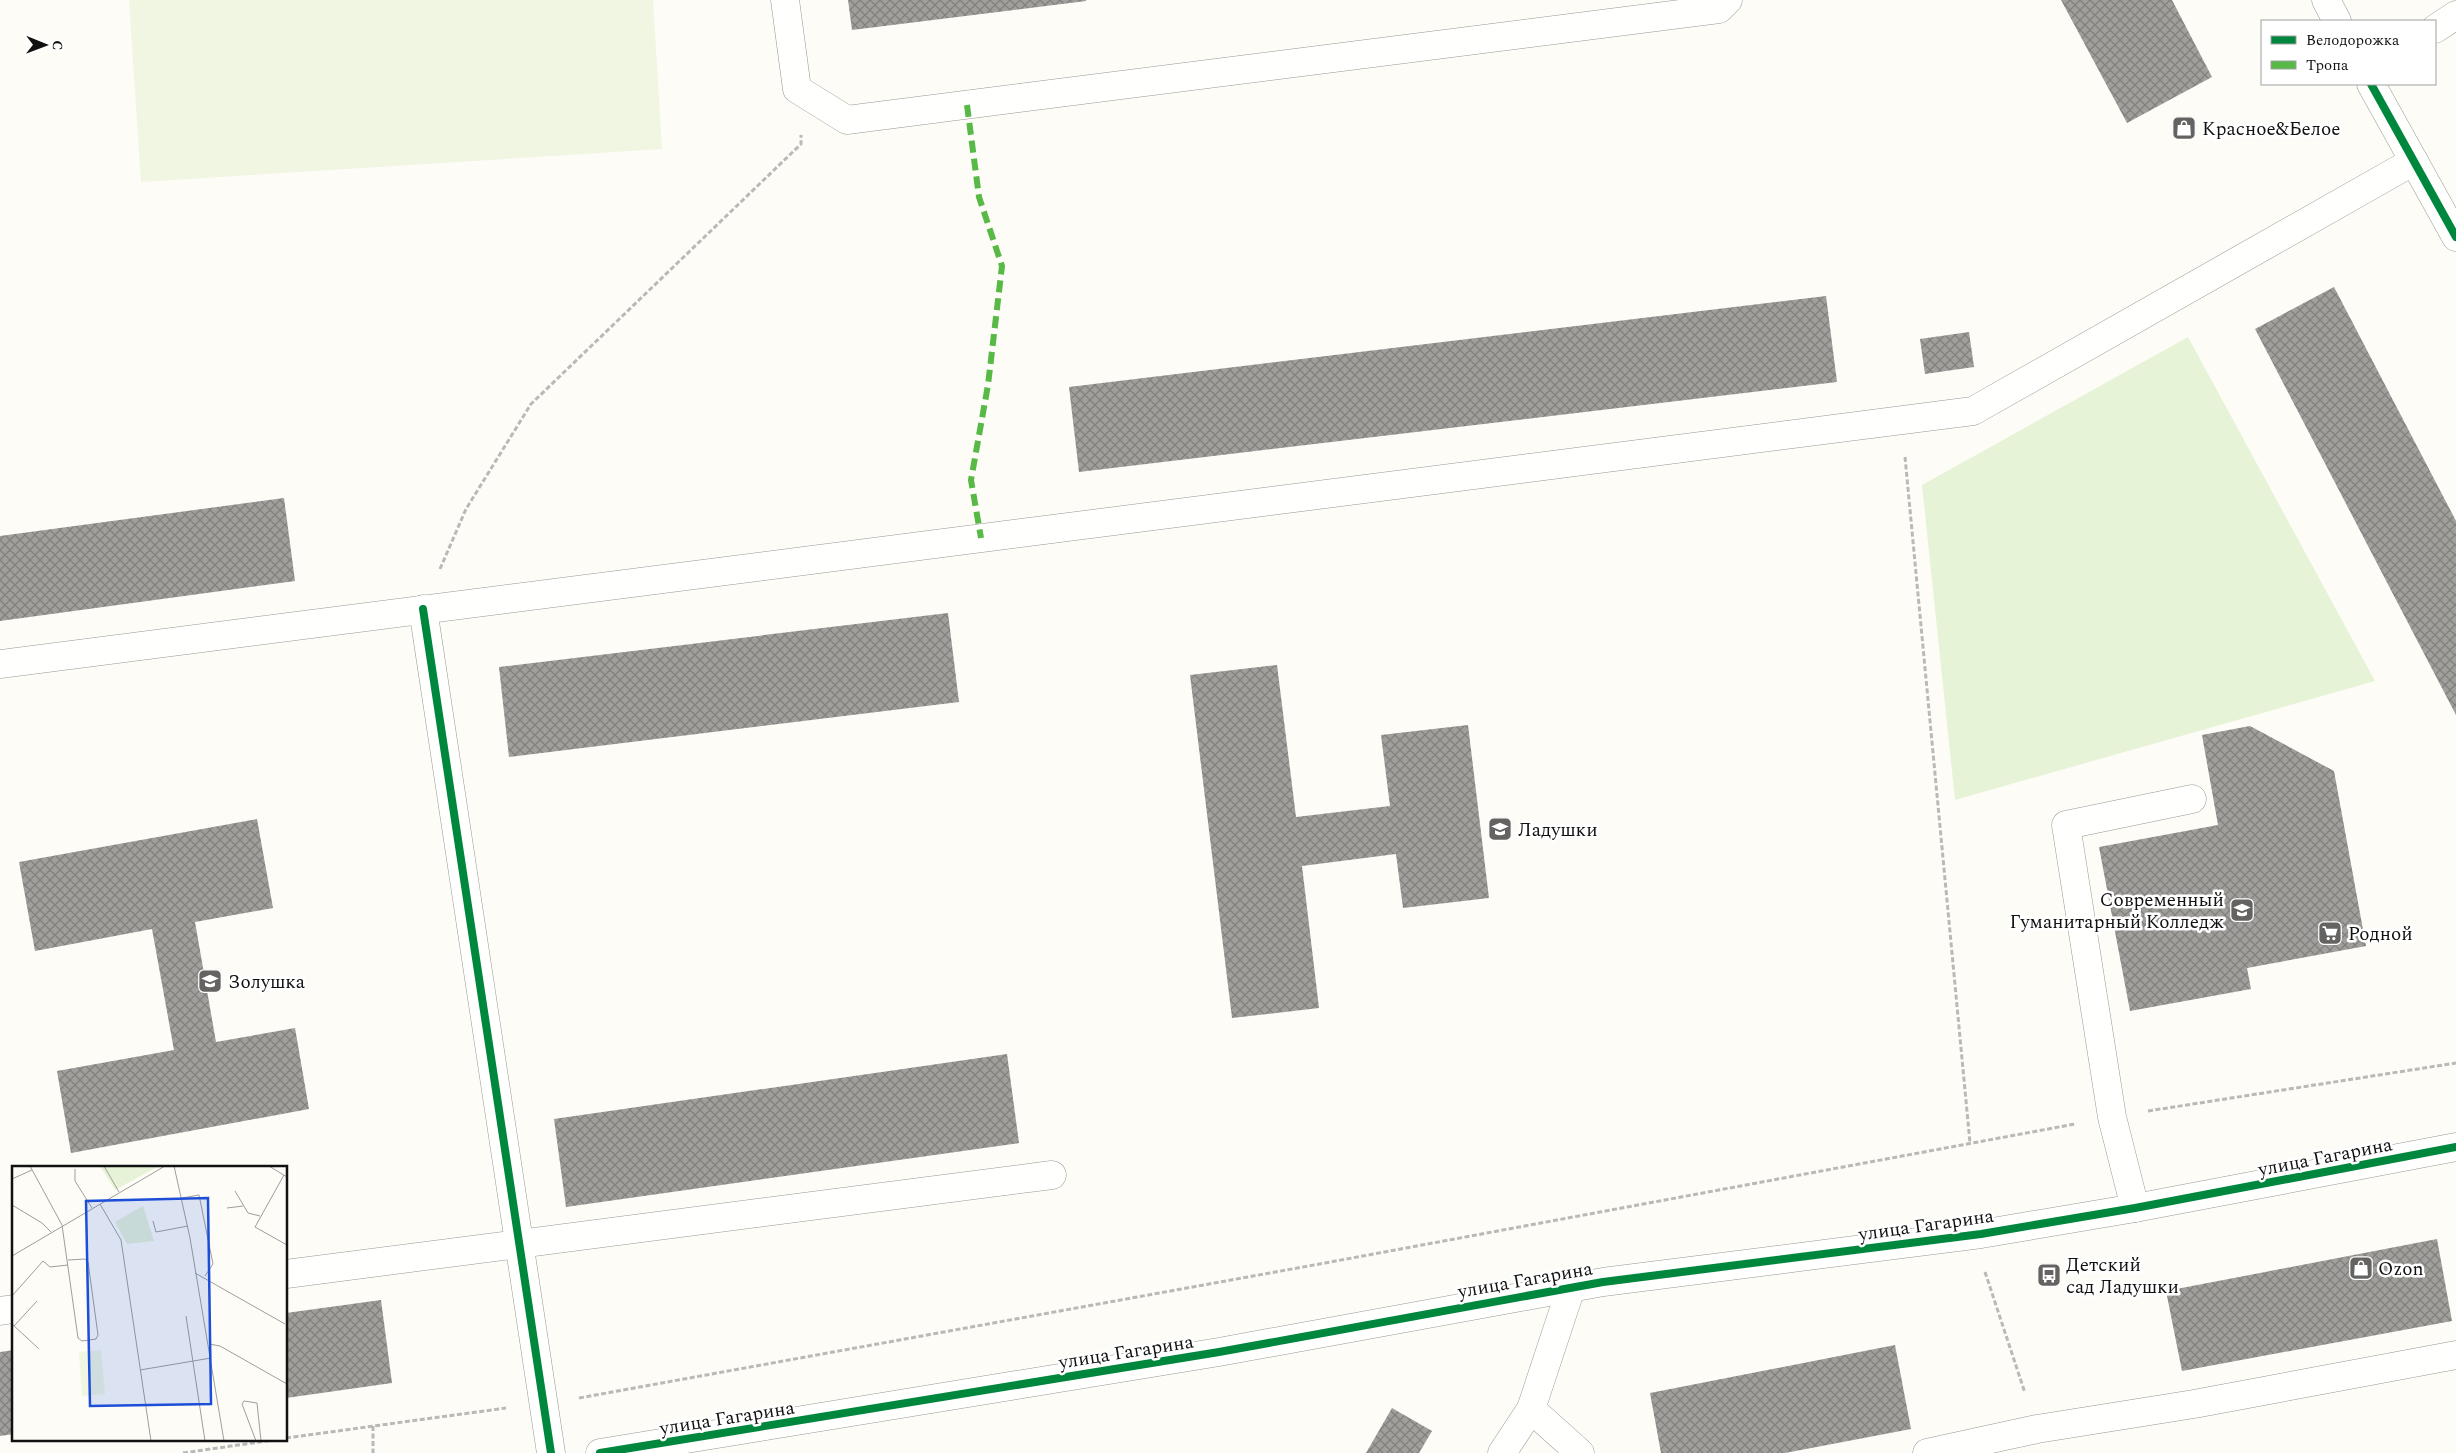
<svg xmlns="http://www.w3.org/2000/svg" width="2456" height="1453" font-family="Spectral,serif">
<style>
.green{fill:#e7f3d7}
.pitch{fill:#f0f6e1}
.building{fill:url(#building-cross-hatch)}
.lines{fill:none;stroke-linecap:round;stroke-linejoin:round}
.minor-casing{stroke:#979795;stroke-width:29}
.path{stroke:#b9b9b8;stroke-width:3;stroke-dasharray:5 2.5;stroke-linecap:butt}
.minor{stroke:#fffffe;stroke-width:28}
.quiet{stroke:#58b947;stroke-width:6;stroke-dasharray:12 6;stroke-linecap:butt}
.cycleway-casing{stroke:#fff;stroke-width:11}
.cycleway{stroke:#00873e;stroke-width:8}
.labels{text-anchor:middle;stroke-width:5;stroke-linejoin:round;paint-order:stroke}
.poi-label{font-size:19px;fill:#111;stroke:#fff;text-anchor:start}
.street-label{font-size:19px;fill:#111;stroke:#fff}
.inset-road{fill:none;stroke:#9f9e9b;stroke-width:1}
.view{fill:#1d4ed8;fill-opacity:0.15;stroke:#1d4ed8;stroke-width:2.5}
.inset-edge{fill:none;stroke:#111;stroke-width:2.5}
</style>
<defs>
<pattern id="building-cross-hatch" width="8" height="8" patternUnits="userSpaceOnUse" patternTransform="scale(1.25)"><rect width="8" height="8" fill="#a19f9c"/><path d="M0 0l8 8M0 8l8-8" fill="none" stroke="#82807e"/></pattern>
</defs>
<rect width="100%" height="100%" fill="#fdfcf7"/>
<polygon class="green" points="2188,337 2375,681 1955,800 1922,485"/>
<polygon class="pitch" points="129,0 653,0 662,149 141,182"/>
<g class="building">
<polygon points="848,0 1086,0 1086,1 852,30"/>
<polygon points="2061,0 2172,0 2212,77 2127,123"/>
<polygon points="2334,287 2456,521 2456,715 2255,329"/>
<polygon points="1826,296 1837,382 1079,472 1069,387"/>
<polygon points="1969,332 1974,367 1925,374 1920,339"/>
<polygon points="284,498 295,581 0,621 0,536"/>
<polygon points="948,613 959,702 509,757 499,667"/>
<polygon points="1277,665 1296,817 1390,806 1381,735 1468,725 1489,898 1403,908 1396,854 1302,866 1319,1008 1232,1018 1190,675"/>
<polygon points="2250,726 2334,771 2366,946 2247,968 2251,989 2130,1011 2099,847 2218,825 2202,735"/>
<polygon points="257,819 273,908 195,922 216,1042 295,1028 309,1109 71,1153 57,1071 174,1050 152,929 35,951 19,862"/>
<polygon points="1007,1054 1019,1143 566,1207 554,1119"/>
<polygon points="2437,1239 2452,1321 2182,1371 2166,1291"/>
<polygon points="381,1300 392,1383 286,1398 286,1313"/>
<polygon points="1895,1345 1911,1429 1785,1453 1661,1453 1650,1393"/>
<polygon points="14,1350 14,1434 0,1436 0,1352"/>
<polygon points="1392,1408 1432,1431 1419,1453 1366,1453"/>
</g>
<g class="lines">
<g class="minor-casing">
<g id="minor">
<polyline points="785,0 797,89 847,120 1719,9 1728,0"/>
<polyline points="2326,0 2337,21"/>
<polyline points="2435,29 2456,15"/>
<polyline points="2371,84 2456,237"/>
<polyline points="423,609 551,1453"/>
<polyline points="0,664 1973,411 2414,161"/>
<polyline points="2135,1208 2112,1117 2066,825 2192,799"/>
<polyline points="286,1274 1052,1175"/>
<polyline points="0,1311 14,1309"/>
<polyline points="1531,1409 1580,1453"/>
<polyline points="600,1453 1219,1352 1603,1282 1981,1234 2135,1208 2456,1147"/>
<polyline points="1502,1453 1531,1409 1571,1288"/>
<polyline points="1927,1453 2037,1429 2194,1404 2456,1355"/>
</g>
</g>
<g class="path">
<polyline points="1905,457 1970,1143"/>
<polyline points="440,569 466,509 531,404 801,144 801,135"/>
<polyline points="2148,1111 2456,1063"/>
<polyline points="1985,1272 2025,1393"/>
<polyline points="579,1398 1325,1263 2075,1124"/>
<polyline points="373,1426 373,1453"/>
<polyline points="286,1438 506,1408"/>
<polyline points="183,1453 280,1439"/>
</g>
<use href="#minor" class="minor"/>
<polyline class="quiet" points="967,105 979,197 1002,266 988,385 971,480 981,538"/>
<g class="cycleway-casing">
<g id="cycleway">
<polyline points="2371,84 2456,237"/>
<polyline points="423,609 551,1453"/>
<polyline points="600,1453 1219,1352 1603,1282 1981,1234 2135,1208 2456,1147"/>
</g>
</g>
<use href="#cycleway" class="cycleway"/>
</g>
<defs>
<g id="shop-square" transform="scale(1.25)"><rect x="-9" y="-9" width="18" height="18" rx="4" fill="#646362" stroke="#fff"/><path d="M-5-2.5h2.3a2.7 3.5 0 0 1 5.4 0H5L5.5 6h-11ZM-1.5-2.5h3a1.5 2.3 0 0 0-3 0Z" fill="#fff"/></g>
<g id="school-square" transform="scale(1.25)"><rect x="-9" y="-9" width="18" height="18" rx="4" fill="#646362" stroke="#fff"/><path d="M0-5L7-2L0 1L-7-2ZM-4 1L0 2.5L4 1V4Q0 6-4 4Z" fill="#fff"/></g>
<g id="university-square" transform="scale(1.25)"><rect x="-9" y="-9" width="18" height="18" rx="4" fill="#646362" stroke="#fff"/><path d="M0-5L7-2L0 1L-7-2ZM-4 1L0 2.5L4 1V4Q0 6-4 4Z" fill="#fff"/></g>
<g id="supermarket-square" transform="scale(1.25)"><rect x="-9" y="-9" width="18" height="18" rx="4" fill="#646362" stroke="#fff"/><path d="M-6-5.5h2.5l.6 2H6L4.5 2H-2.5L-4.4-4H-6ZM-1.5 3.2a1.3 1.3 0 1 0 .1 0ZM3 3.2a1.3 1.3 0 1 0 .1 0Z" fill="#fff"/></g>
<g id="bus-square" transform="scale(1.25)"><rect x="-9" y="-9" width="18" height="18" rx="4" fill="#646362" stroke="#fff"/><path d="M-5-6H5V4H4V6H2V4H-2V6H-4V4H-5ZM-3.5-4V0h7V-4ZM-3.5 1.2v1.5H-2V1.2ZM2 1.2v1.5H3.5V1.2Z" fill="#fff"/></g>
</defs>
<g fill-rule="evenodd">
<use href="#shop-square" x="2184" y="128"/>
<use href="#school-square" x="1500" y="829"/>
<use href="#university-square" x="2242" y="910"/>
<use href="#supermarket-square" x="2330" y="933"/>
<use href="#school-square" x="210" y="981"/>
<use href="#shop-square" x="2361" y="1268"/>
<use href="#bus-square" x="2049" y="1275"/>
</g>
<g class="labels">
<g class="poi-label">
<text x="2202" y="135">Красное&amp;Белое</text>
<text x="1518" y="836">Ладушки</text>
<text x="2224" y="906" text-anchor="end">Современный<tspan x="2224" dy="22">Гуманитарный Колледж</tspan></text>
<text x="2348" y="940">Родной</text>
<text x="228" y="988">Золушка</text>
<text x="2066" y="1271">Детский<tspan x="2066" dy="22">сад Ладушки</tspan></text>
<text x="2378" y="1275">Ozon</text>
</g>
<g class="street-label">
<text transform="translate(2325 1156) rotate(-11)" y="7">улица Гагарина</text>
<text transform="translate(1926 1224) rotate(-8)" y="7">улица Гагарина</text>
<text transform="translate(1525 1279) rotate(-10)" y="7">улица Гагарина</text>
<text transform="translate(1126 1351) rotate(-9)" y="7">улица Гагарина</text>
<text transform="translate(727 1417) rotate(-9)" y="7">улица Гагарина</text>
</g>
</g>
<g transform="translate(12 1166)">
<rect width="275" height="275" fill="#fdfcf7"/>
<path d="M88,0h59l-44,24zM131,40l11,35 -27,3 -12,-22z" fill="#e7f3d7"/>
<path d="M89,184l4,44 -23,2 -3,-44z" fill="#f0f6e1"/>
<path class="inset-road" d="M18,0l32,59 16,113 4,3 14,-2 2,-4 -10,-73 -3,-3 -17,1M92,0l15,26M162,0l16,72 34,203M257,0l18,11M63,3v12l17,27M272,9l-29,52 32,18M0,13l20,-9M223,25l13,22 12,3M170,32l17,-3 14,69 -8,12M88,38l21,36 30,201M0,39l30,18 9,9M215,42l16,-2M141,55l3,11 32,-6M0,90l153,-90M183,107l90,51M0,130l31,-35 7,6 18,-2M174,150l19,125M0,158l27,25M2,160l23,-25M197,178l11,2 67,38M128,204l71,-12M244,275l-14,-37 2,-3 13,2 4,38"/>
<path class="view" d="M196,32l3,206 -121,2 -4,-205z"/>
<rect width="275" height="275" class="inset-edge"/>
</g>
<rect x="2261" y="20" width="175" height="65" fill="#ffffff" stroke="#a0a0a0"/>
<rect x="2271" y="36" width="25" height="8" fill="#00873e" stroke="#a0a0a0"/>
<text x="2306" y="45" font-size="15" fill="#111111">Велодорожка</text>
<rect x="2271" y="61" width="25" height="8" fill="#58b947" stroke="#a0a0a0"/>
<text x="2306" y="70" font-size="15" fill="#111111">Тропа</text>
<g transform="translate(45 45) rotate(91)" stroke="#ffffff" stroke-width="4" paint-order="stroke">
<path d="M0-4L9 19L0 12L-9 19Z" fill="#111111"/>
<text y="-8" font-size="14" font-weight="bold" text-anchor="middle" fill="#111111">С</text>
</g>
</svg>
